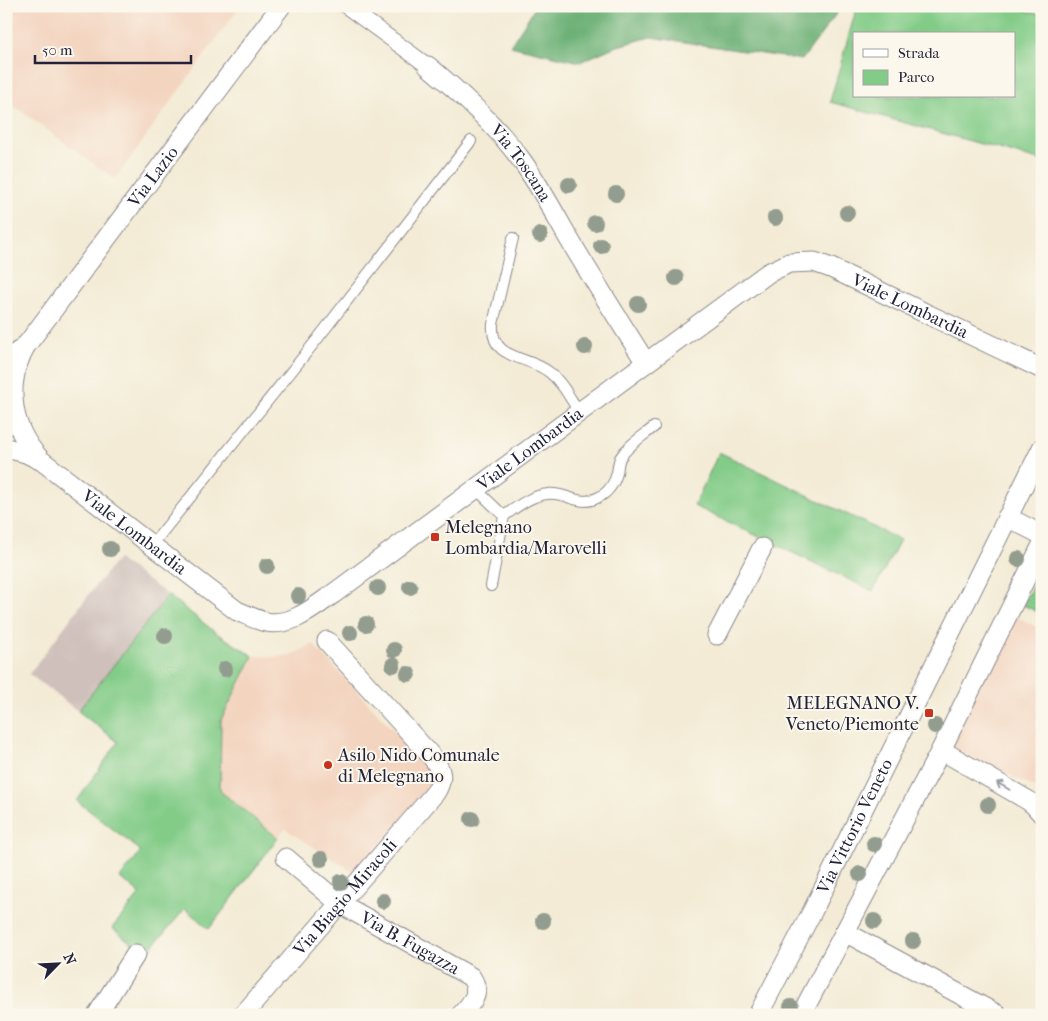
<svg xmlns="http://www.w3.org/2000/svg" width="1048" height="1021" font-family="'IM FELL French Canon',serif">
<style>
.built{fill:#f3d4bf}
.industrial{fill:#cfc0bb}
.green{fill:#83cc88;stroke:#527762;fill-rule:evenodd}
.forest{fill:#6ab074;stroke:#466958}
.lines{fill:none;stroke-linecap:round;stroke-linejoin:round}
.service-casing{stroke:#8a8688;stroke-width:12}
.pedestrian-casing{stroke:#8a8688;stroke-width:17}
.minor-casing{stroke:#8a8688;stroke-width:21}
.service{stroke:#fff;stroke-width:10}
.pedestrian{stroke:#fff;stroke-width:15}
.minor{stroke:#fff;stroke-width:19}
.tree{fill:#939d8f}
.oneway{stroke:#9c9ca7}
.poi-dot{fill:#c8321e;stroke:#fbf7ec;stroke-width:2}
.labels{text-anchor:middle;stroke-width:4;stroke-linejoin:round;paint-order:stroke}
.street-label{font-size:18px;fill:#22223b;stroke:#fbf7ec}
.poi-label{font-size:18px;fill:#22223b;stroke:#fbf7ec;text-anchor:start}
</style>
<rect width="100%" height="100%" fill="#fbf7ec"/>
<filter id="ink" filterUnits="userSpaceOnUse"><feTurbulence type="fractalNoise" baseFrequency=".02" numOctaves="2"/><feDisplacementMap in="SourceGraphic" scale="10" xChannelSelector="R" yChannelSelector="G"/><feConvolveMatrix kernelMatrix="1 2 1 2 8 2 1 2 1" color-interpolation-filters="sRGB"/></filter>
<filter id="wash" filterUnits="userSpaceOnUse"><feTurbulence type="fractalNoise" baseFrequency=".0096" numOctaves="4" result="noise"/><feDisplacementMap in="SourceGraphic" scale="20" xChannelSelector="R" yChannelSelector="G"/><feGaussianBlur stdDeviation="1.12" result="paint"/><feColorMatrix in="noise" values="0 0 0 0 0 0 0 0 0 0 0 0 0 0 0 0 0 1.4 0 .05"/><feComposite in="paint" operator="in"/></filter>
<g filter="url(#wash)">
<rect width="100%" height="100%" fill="#f3ebd5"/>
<g class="built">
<polygon points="6,6 240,6 115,179 6,100"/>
<polygon points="1014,616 1042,629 1042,791 950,746"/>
<polygon points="313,644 437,777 355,873 285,829 278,838 220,791 221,720 253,656 275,657 290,655 302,650"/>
</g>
<polygon class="industrial" points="118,559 168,595 78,711 29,674 96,585"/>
<g class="green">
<path d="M857,6h152l33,9v146l-212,-59zM854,34h160v62h-160z"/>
<polygon points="719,452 900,540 873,591 694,506"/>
<polygon points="1042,567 1042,614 1023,605"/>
<polygon points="168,595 215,632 253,656 221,720 220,791 278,838 209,929 185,909 146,954 112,928 140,894 120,878 141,851 77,801 118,742 78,711"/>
</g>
<polygon class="forest" points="536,6 842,6 802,60 651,37 614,47 580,62 510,46"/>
</g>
<g filter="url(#ink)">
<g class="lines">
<g class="service-casing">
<g id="service">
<path d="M513,238l-20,86c-3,37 35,31 56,48 13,10 21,26 30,40"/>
<path d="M476,489l28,27c13,-9 27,-21 44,-22 19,-2 32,14 51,3 9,-4 16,-15 18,-24 1,-6 1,-10 3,-15 8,-13 23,-22 34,-31"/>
<polyline points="152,545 315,342 471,141"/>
<polyline points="491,586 504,516"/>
</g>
</g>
<g class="pedestrian-casing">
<polyline id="pedestrian" points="346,6 428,66"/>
</g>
<g class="minor-casing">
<g id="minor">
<path id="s1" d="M428,66c34,28 68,59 94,95 18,25 32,52 47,78 25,42 51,83 77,124"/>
<path d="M25,347c-20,37 -15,80 14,111"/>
<path id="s2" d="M6,360l16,-11 6,-6 253,-337"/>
<path id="s3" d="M6,448l20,5 16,8 195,150c10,4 19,9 29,11 26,5 48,-15 67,-28l435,-321 21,-10 25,-1 17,6 211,101"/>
<polyline points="1007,517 1042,535"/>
<polyline points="717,635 762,548"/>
<polyline points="941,750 1029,801 1034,805 1042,814"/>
<path id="s4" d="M286,858l53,45 132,74c11,17 1,25 -10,38"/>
<polyline points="845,932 998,1015"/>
<polyline points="97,1015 136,954"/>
<path id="s5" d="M243,1015l192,-222c9,-14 7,-22 -2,-35l-106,-117"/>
<path id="s6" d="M758,1015l55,-105 229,-462"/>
<polyline points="801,1015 941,750 1042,545"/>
</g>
</g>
<use href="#service" class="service"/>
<use href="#pedestrian" class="pedestrian"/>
<use href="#minor" class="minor"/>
</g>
<g class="tree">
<circle cx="569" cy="185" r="8"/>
<circle cx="616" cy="194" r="8"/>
<circle cx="847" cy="213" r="8"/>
<circle cx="775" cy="218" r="8"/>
<circle cx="595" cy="223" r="8"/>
<circle cx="540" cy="235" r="8"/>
<circle cx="601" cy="246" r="8"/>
<circle cx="676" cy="278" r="8"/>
<circle cx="638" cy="304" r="8"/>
<circle cx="585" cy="347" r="8"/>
<circle cx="110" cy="549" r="8"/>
<circle cx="1018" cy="559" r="8"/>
<circle cx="267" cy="566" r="8"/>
<circle cx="410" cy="587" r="8"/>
<circle cx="378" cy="588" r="8"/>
<circle cx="298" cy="596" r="8"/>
<circle cx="366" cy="624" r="8"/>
<circle cx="350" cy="633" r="8"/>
<circle cx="165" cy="636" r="8"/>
<circle cx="394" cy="650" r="8"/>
<circle cx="393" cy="665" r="8"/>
<circle cx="225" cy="669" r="8"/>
<circle cx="408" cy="674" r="8"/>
<circle cx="935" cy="726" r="8"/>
<circle cx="988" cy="805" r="8"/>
<circle cx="472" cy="819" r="8"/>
<circle cx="874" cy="844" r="8"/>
<circle cx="321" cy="859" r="8"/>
<circle cx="860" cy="874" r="8"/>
<circle cx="341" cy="882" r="8"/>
<circle cx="383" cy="901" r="8"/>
<circle cx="543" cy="921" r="8"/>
<circle cx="874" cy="921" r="8"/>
<circle cx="913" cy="941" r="8"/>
<circle cx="791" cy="1007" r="8"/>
</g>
<defs><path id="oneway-shaft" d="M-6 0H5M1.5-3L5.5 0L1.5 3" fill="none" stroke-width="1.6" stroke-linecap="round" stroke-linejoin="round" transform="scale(1.25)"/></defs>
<use class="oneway" href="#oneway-shaft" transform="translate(1003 786) rotate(-150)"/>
</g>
<g class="poi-dot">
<rect x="430" y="532" width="10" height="10" rx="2.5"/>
<rect x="924" y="708" width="10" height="10" rx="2.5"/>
<circle cx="328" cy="765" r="5"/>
</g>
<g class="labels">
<g class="street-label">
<text dy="6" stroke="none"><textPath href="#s1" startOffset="135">Via Toscana</textPath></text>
<text dy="6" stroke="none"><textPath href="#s2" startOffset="236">Via Lazio</textPath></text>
<text dy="6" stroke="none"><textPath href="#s3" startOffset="1085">Viale Lombardia</textPath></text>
<text dy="6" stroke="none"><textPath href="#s3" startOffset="635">Viale Lombardia</textPath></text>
<text dy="6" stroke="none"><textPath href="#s3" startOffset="155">Viale Lombardia</textPath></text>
<text dy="6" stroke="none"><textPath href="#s6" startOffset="212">Via Vittorio Veneto</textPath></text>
<text dy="6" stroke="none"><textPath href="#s5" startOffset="156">Via Biagio Miracoli</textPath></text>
<text dy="6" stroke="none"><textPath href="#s4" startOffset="151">Via B. Fugazza</textPath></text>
</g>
<g class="poi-label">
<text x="445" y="533">Melegnano<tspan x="445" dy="21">Lombardia/Marovelli</tspan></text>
<text x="919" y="709" text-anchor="end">MELEGNANO V.<tspan x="919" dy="21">Veneto/Piemonte</tspan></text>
<text x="338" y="761">Asilo Nido Comunale<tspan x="338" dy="21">di Melegnano</tspan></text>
</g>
</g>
<rect width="1048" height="1021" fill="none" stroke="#fbf7ec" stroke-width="25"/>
<rect x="853" y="32" width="162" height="65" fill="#fbf7ec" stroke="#a4a2a5"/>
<rect x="863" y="49" width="25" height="8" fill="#ffffff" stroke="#a4a2a5"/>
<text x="898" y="58" font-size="15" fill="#22223b">Strada</text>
<rect x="863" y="70" width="25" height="15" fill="#83cc88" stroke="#a4a2a5"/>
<text x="898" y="82" font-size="15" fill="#22223b">Parco</text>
<g transform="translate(58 964) rotate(66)" stroke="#fbf7ec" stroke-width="4" paint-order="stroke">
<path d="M0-4L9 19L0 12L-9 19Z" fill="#22223b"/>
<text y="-8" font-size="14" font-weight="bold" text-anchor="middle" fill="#22223b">N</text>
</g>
<path d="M35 55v8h156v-8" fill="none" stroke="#22223b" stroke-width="2.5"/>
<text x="42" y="55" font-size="15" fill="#22223b" stroke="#fbf7ec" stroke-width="4" paint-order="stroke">50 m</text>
</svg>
